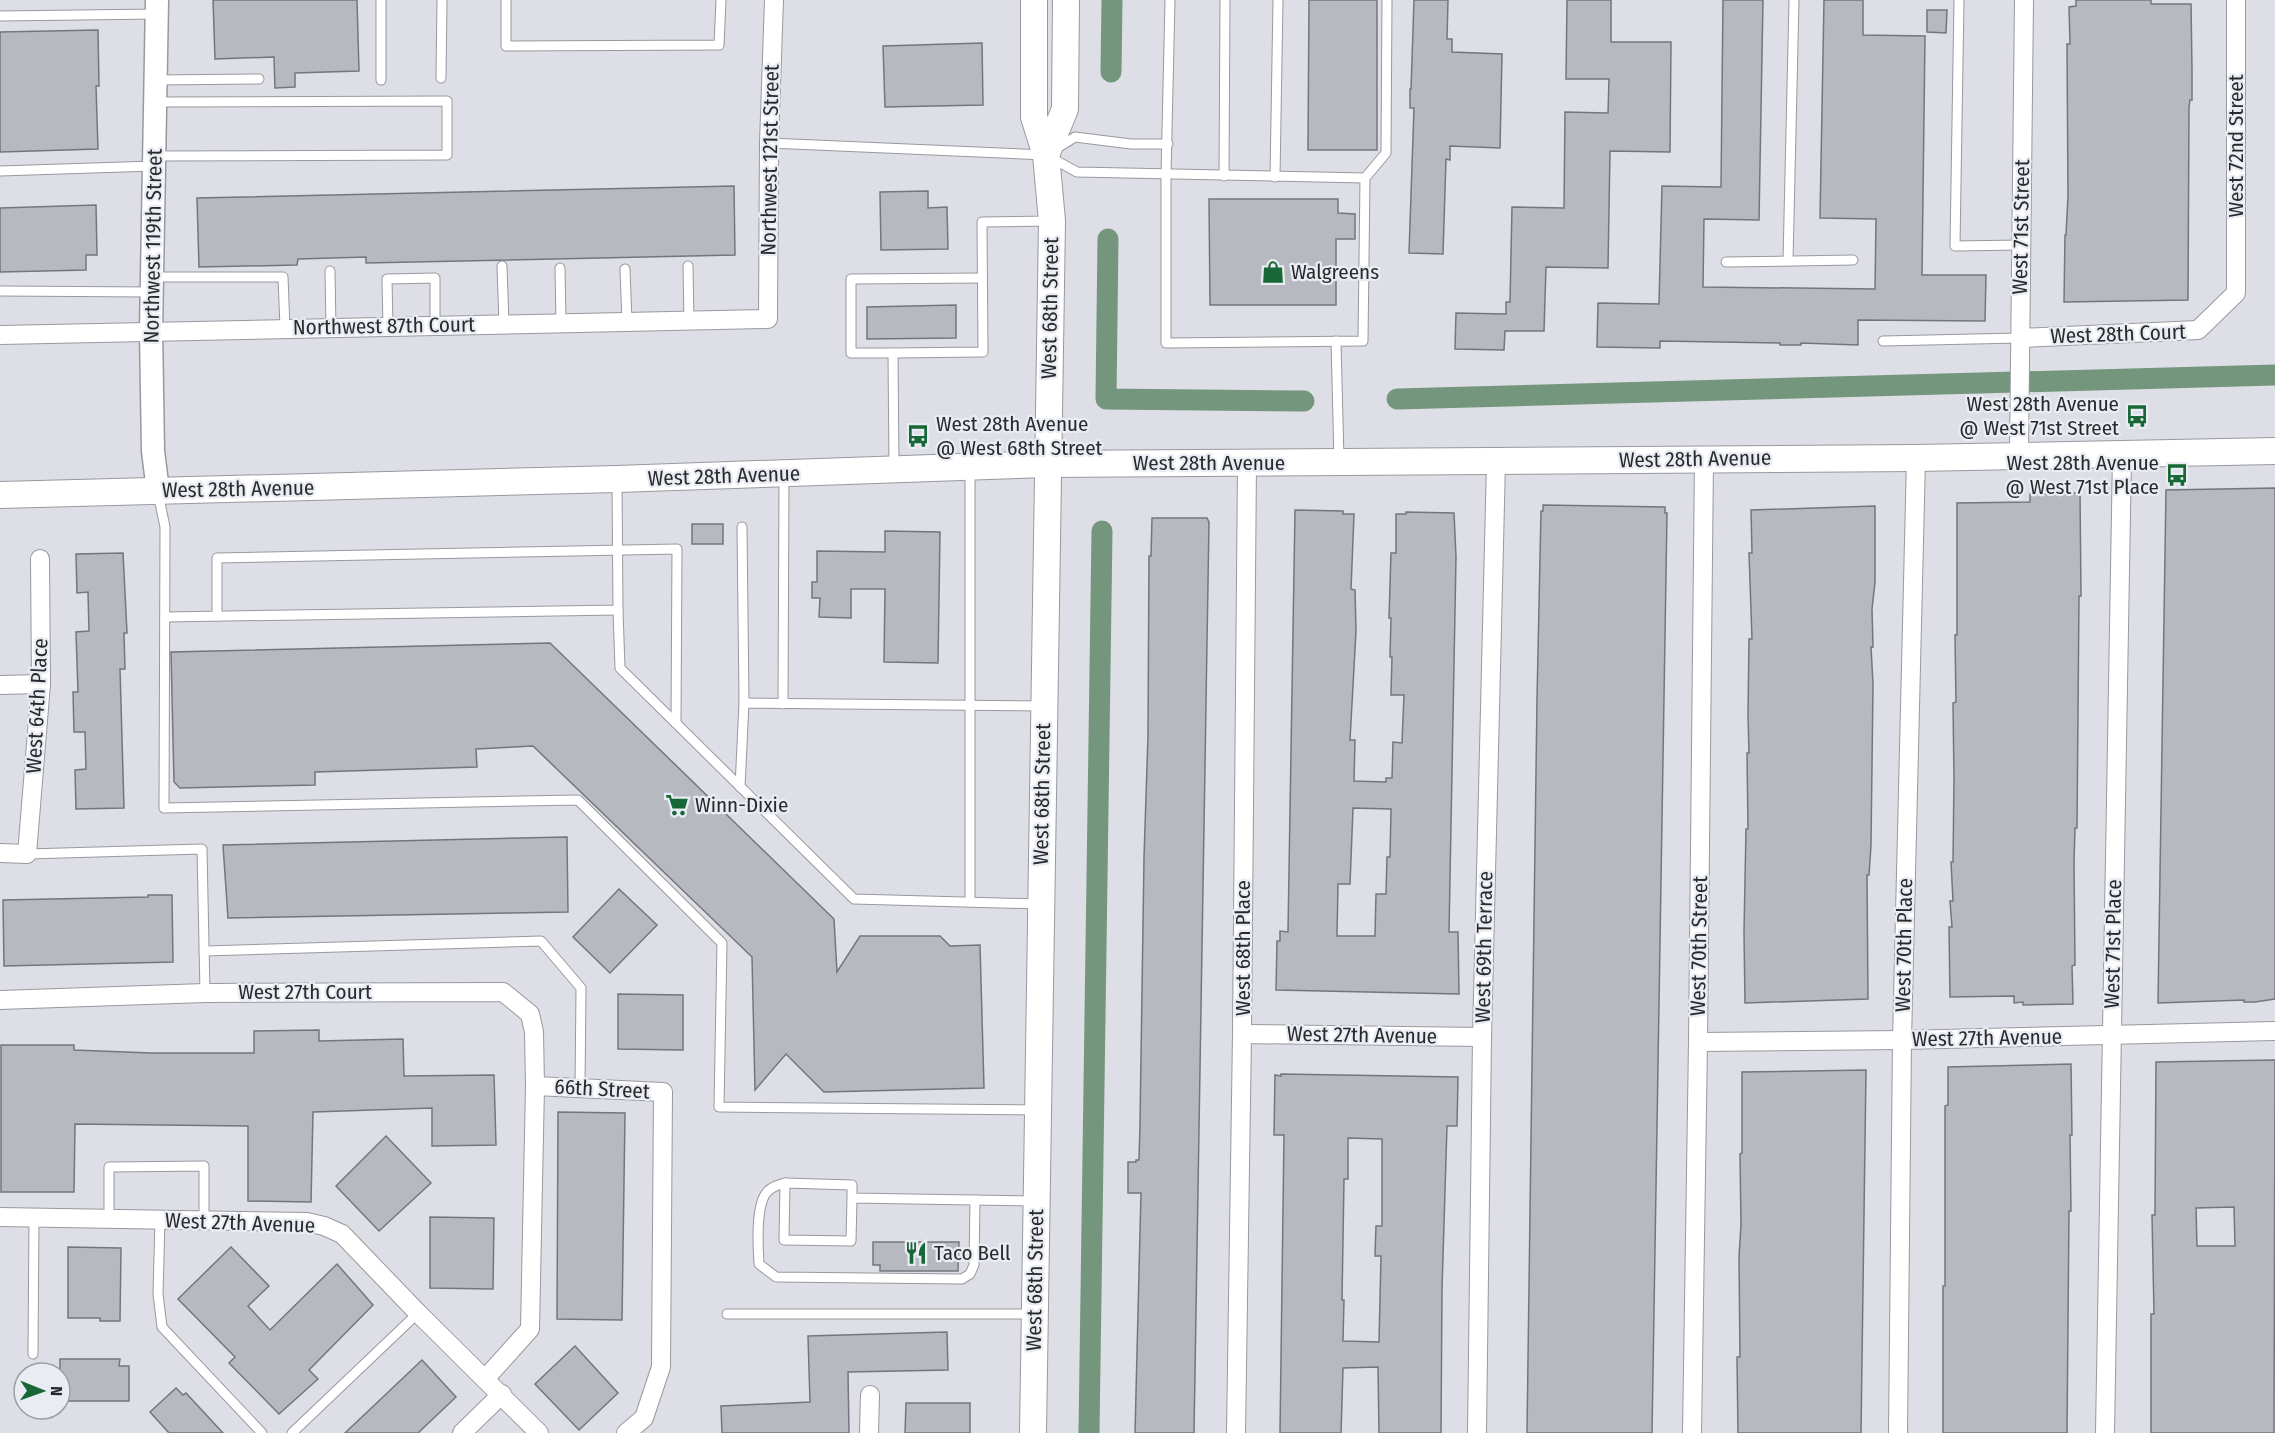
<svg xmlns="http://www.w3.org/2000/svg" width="2275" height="1433" font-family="'Fira Sans Condensed',sans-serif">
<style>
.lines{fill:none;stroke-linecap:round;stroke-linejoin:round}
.canal{stroke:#74967c;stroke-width:21}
.building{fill:#b7b9c0;stroke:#75767d;stroke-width:1.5;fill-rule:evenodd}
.service-casing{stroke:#9899a0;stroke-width:11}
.minor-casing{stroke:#9899a0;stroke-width:20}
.tertiary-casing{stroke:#9899a0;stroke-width:25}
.secondary-casing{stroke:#9899a0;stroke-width:28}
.service{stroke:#fff;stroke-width:9}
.minor{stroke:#fff;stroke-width:18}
.tertiary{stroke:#fff;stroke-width:22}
.secondary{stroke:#fff;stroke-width:26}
.labels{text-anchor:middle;stroke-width:4.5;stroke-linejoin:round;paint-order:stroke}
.street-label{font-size:21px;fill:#292a2c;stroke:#eaecf3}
.poi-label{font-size:21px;fill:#292a2c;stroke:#eaecf3;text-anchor:start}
</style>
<rect width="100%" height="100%" fill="#dddee6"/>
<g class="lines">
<g class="canal">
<polyline points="1111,72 1112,0"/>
<polyline points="1108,239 1106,399 1304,401"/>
<polyline points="1397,399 2275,375"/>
<polyline points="1089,1433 1102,531"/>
</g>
</g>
<g class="building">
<polygon points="213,0 357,0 359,71 295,73 295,87 275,88 274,57 215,59"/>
<polygon points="1309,0 1377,0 1377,150 1308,150"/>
<polygon points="1414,0 1448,0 1447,39 1452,39 1452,52 1502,54 1500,148 1450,146 1450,160 1446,159 1443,254 1409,253 1414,108 1410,108 1410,89 1411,89"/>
<polygon points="1567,0 1611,0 1611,42 1671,42 1670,152 1610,151 1608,268 1546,267 1544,331 1505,331 1504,350 1455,349 1456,313 1506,314 1506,302 1510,302 1512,207 1564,208 1565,112 1608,113 1609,79 1566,79"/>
<polygon points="1723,0 1763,0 1759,220 1704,219 1703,287 1875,289 1876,219 1820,218 1824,0 1863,0 1863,35 1925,36 1922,275 1986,275 1985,321 1858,320 1858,345 1801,343 1801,345 1780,345 1780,343 1660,341 1660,348 1597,347 1598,303 1659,304 1662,186 1721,187"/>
<polygon points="2076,0 2151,0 2151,4 2191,4 2192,69 2192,100 2190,100 2189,107 2188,300 2064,302 2065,235 2066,235 2068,196 2067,44 2070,44 2069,7 2076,6"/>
<polygon points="1927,10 1947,10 1946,33 1927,32"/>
<polygon points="98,30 99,86 96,86 98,149 0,152 0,32"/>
<polygon points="982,43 983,105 885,107 883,46"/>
<polygon points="734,186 735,255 366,263 366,257 298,259 297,265 199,267 197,198"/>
<polygon points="928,191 928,208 947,207 948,249 881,250 880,192"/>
<polygon points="1209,199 1338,199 1338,213 1355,214 1355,239 1336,239 1336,305 1210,305"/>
<polygon points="96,205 97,255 86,255 86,270 0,272 0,208"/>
<polygon points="956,305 956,338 867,339 867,307"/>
<polygon points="2275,488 2275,999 2255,1002 2244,1002 2244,1000 2158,1003 2166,490"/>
<polygon points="2080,493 2081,596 2079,596 2077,828 2075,828 2074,862 2075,965 2072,966 2073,1004 2023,1005 2023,1002 2014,1003 2014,996 1950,997 1949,927 1952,927 1950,901 1953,901 1951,862 1953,862 1954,778 1953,703 1956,702 1955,635 1957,635 1957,503 2030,502 2030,494"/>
<polygon points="1543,505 1665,507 1665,513 1667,513 1652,1433 1527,1433 1537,699 1541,511 1543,511"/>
<polygon points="1875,506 1875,582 1872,609 1873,647 1871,647 1873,684 1871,845 1869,875 1867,875 1868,999 1745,1003 1744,932 1746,829 1748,829 1747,753 1749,753 1748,715 1749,639 1752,639 1749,553 1752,553 1751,510"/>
<path d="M1295,510l48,1v3h11l-3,75 4,1 1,41 -6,109h5l-1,41 32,1v-4h6l1,-36 9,1 2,-48h-13l1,-38h-2l1,-39h-2l2,-65h5v-39h10v-2l48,1 2,44 -7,375h9l1,62 -183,-4 1,-49h3v-10l8,1zM1353,808l38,1 -1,48h-3l-1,37h-10l-1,42h-38l1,-52h12z"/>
<polygon points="1152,518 1207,518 1209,522 1194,1433 1135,1433 1141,1193 1128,1193 1128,1162 1136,1162 1136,1160 1139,1160 1140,1124 1144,858 1148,736 1149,556 1151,556"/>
<rect x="692" y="524" width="31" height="20"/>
<polygon points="885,531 940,532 938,663 884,662 885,589 851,589 851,618 819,617 820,598 812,598 812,582 817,582 817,551 885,552"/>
<polygon points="123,553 127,633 124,633 125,669 120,669 124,808 76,809 75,770 86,769 85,732 74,732 73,692 78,692 76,632 89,631 88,592 77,593 76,554"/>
<polygon points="550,643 834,919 837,972 860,936 940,936 950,946 980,945 984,1088 824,1092 786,1054 755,1090 752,957 533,746 476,749 477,767 315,772 315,785 180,788 174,782 171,652"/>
<polygon points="567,837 568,912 228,918 223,845"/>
<polygon points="619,889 657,925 610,973 573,937"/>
<polygon points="148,895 172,895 173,962 4,966 3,900 148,897"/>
<polygon points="618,994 683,995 683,1050 618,1049"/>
<polygon points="319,1030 319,1041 403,1039 404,1076 494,1075 496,1145 432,1146 432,1108 313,1112 311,1202 248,1201 248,1126 75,1124 74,1192 1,1192 1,1045 74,1045 74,1050 151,1053 254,1053 254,1031"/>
<path d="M2275,1060l-1,373h-123v-119h3l-2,-99h3l1,-153zM2234,1207l1,39h-38l-1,-38z"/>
<polygon points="2071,1064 2072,1135 2070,1135 2071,1211 2069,1211 2067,1433 1943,1433 1943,1286 1945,1286 1945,1106 1948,1105 1948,1067"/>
<polygon points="1866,1070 1861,1433 1738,1433 1737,1357 1740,1357 1739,1257 1741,1225 1740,1154 1742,1153 1742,1072"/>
<path d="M1281,1074l177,3 -1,49h-10l-5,163 -1,144h-62l-1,-66 -35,1 -2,65h-61l4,-298h-10l1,-60 6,1zM1348,1138l34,1v87h-6l-1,30h6l-2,86 -36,-1 1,-41h-2l2,-121h4z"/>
<polygon points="558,1112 625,1113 622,1320 557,1319"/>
<polygon points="386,1136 431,1183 379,1231 336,1186"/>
<polygon points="430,1217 494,1218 493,1289 430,1288"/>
<polygon points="873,1242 959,1242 958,1271 880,1271 880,1265 873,1265"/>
<polygon points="68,1247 121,1248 120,1321 100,1321 100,1318 68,1318"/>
<polygon points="231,1247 269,1286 248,1306 270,1330 337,1264 373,1305 309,1370 318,1379 279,1414 229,1363 235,1357 178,1299"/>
<polygon points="947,1332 948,1370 848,1372 849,1433 722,1433 721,1406 810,1402 808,1336"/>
<polygon points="575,1346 618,1393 579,1430 535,1384"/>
<polygon points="60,1359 120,1359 119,1366 129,1366 129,1401 60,1401"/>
<polygon points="422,1360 456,1397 418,1433 345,1433"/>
<polygon points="176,1388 183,1395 186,1393 223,1433 169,1433 150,1412"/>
<polygon points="906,1403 970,1403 970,1433 905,1433"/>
</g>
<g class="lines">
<g class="service-casing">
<g id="service">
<polyline points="381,0 381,80"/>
<polyline points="506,0 506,46 719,45 721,0"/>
<polyline points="1170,0 1166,174 1166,343 1363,341 1365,178 1386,153 1387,0"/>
<polyline points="1959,0 1955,246 2021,245"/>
<polyline points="0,16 157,14"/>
<polyline points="441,78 442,0"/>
<polyline points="156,80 259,79"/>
<polyline points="769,143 1046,155 1077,172 1365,178"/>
<polyline points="1054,150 1075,137 1131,144 1168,144"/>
<polyline points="155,156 447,155 447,101 157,102"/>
<polyline points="0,171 154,166"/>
<polyline points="1224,176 1225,0"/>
<polyline points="1275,177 1278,0"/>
<polyline points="1788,261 1794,0"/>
<polyline points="1726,262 1853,260"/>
<polyline points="502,266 504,325"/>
<polyline points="688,266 689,321"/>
<polyline points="560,268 561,323"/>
<polyline points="625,269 627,322"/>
<polyline points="330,271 331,328"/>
<polyline points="152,277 283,277 285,328"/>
<polyline points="0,291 151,292"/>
<polyline points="388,327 387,279 435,278 435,326"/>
<polyline points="1336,341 1339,460"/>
<polyline points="1883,341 2020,338"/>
<polyline points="893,353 851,353 851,279 982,278"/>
<polyline points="894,467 893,353 983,352 982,222 1050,221"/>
<polyline points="158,493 165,527 164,808 578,800 722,943 719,1107 1036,1110"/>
<polyline points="742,527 744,703"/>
<polyline points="618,610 620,668 854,899 1040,904"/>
<polyline points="217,616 217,558 677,549 676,723"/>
<polyline points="165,617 618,610 617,481"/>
<polyline points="783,704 784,475"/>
<polyline points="740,787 744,703 1043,706"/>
<polyline points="27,854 202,849 205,993"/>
<polyline points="970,902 970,469"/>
<polyline points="204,951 541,941 581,988 580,1089"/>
<path d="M785,1183c-6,2 -12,3 -17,8 -13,12 -10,56 -9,73l17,13 186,2 8,-5 4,-9 1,-65"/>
<polyline points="852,1198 852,1185 785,1183 784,1240 851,1241 852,1198 1034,1201"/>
<polyline points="109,1219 109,1167 204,1166 204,1221"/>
<polyline points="160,1220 158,1294 162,1327 262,1433"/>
<polyline points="727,1314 1033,1314"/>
<polyline points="33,1354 34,1217"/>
<polyline points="292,1433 418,1313"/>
</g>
</g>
<g class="minor-casing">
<g id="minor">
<polyline points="0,335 768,319 769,143 774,0"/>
<polyline points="2020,338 2198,330 2236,293 2236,0"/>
<polyline points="2019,455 2024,0"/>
<polyline points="0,685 41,684"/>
<polyline points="0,853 27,854 41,684 40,559"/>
<polyline points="0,1000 205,993 503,992 530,1014 534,1032 535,1086 530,1329 485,1379"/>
<polyline points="1242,1034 1482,1037"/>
<polyline points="1698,1042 1902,1040 2275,1031"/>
<polyline points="535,1086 663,1092 661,1367 644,1418 626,1433"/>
<polyline points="0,1217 307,1222 324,1226 342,1234 418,1313 539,1433"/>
<polyline points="462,1433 502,1394"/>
<polyline points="869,1433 870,1395"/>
<polyline points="1236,1433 1242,1034 1247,463"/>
<polyline points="1477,1433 1482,1037 1496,462"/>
<polyline points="1692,1433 1698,1042 1704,459"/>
<polyline points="1898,1433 1902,1040 1916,458"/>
<polyline points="2105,1433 2122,455"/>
</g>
</g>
<g class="tertiary-casing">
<polyline id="tertiary" points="157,0 151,331 153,451 158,491"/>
</g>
<g class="secondary-casing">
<g id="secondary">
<polyline points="1046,155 1065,109 1066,0"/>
<polyline points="0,495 617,479 1047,464 1916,458 2275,451"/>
<polyline points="1033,1433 1052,221 1046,155 1034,117 1034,0"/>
</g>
</g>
<use href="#service" class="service"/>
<use href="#minor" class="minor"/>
<use href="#tertiary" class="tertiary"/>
<use href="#secondary" class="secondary"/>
</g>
<defs>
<g id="shop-bare" transform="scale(1.8)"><path d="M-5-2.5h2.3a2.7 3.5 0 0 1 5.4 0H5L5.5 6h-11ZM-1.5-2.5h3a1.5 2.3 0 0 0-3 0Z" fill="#176737" stroke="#eaecf3" stroke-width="2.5" paint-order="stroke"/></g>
<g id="bus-bare" transform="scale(1.8)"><path d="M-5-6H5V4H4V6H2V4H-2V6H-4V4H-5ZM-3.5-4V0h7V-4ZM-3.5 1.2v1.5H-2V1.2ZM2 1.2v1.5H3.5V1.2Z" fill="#176737" stroke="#eaecf3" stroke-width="2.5" paint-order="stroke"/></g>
<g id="supermarket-bare" transform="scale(1.8)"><path d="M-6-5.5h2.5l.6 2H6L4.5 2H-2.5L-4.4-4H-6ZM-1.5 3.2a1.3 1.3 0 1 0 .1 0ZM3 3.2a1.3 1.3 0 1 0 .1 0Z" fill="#176737" stroke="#eaecf3" stroke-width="2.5" paint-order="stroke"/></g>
<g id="restaurant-bare" transform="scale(1.8)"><path d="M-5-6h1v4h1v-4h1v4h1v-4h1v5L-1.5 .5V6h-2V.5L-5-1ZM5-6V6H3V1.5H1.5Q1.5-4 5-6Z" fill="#176737" stroke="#eaecf3" stroke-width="2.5" paint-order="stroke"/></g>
</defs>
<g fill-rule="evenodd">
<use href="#shop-bare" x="1273" y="272"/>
<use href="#bus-bare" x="2137" y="416"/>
<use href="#bus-bare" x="918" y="436"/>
<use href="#bus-bare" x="2177" y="475"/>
<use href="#supermarket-bare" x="677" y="805"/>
<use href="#restaurant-bare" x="916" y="1253"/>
</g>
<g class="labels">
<g class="street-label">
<text transform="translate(2236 146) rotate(-90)" y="7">West 72nd Street</text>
<text transform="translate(770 160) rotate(-89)" y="7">Northwest 121st Street</text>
<text transform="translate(2021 227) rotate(-89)" y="7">West 71st Street</text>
<text transform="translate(153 246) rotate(-89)" y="7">Northwest 119th Street</text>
<text transform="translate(1050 308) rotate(-89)" y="7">West 68th Street</text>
<text transform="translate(384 326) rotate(-1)" y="7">Northwest 87th Court</text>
<text transform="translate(2118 334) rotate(-2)" y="7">West 28th Court</text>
<text transform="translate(1695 459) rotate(-1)" y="7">West 28th Avenue</text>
<text x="1209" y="470">West 28th Avenue</text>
<text transform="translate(724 476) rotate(-2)" y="7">West 28th Avenue</text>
<text transform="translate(238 489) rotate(-1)" y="7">West 28th Avenue</text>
<text transform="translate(37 706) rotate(-87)" y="7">West 64th Place</text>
<text transform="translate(1042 794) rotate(-89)" y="7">West 68th Street</text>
<text transform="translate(2113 944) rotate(-89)" y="7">West 71st Place</text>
<text transform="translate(1904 945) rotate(-89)" y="7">West 70th Place</text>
<text transform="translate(1699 946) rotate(-89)" y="7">West 70th Street</text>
<text transform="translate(1484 947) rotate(-89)" y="7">West 69th Terrace</text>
<text transform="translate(1243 948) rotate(-90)" y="7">West 68th Place</text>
<text x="305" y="999">West 27th Court</text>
<text transform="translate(1362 1035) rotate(1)" y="7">West 27th Avenue</text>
<text transform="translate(1987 1038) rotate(-1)" y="7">West 27th Avenue</text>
<text transform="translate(602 1089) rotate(3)" y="7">66th Street</text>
<text transform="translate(240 1223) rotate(2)" y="7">West 27th Avenue</text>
<text transform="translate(1035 1280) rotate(-89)" y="7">West 68th Street</text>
</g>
<g class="poi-label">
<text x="1291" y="279">Walgreens</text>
<text x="2119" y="411" text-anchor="end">West 28th Avenue<tspan x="2119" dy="24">@ West 71st Street</tspan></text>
<text x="936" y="431">West 28th Avenue<tspan x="936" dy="24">@ West 68th Street</tspan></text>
<text x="2159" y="470" text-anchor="end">West 28th Avenue<tspan x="2159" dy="24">@ West 71st Place</tspan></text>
<text x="695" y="812">Winn-Dixie</text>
<text x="934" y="1260">Taco Bell</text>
</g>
</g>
<g transform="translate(42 1391) rotate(91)"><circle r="28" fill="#eaecf3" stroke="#9d9ea3" stroke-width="1.5"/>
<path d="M0-4.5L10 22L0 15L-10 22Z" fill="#176737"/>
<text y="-9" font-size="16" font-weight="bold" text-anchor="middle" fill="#292a2c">N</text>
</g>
</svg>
